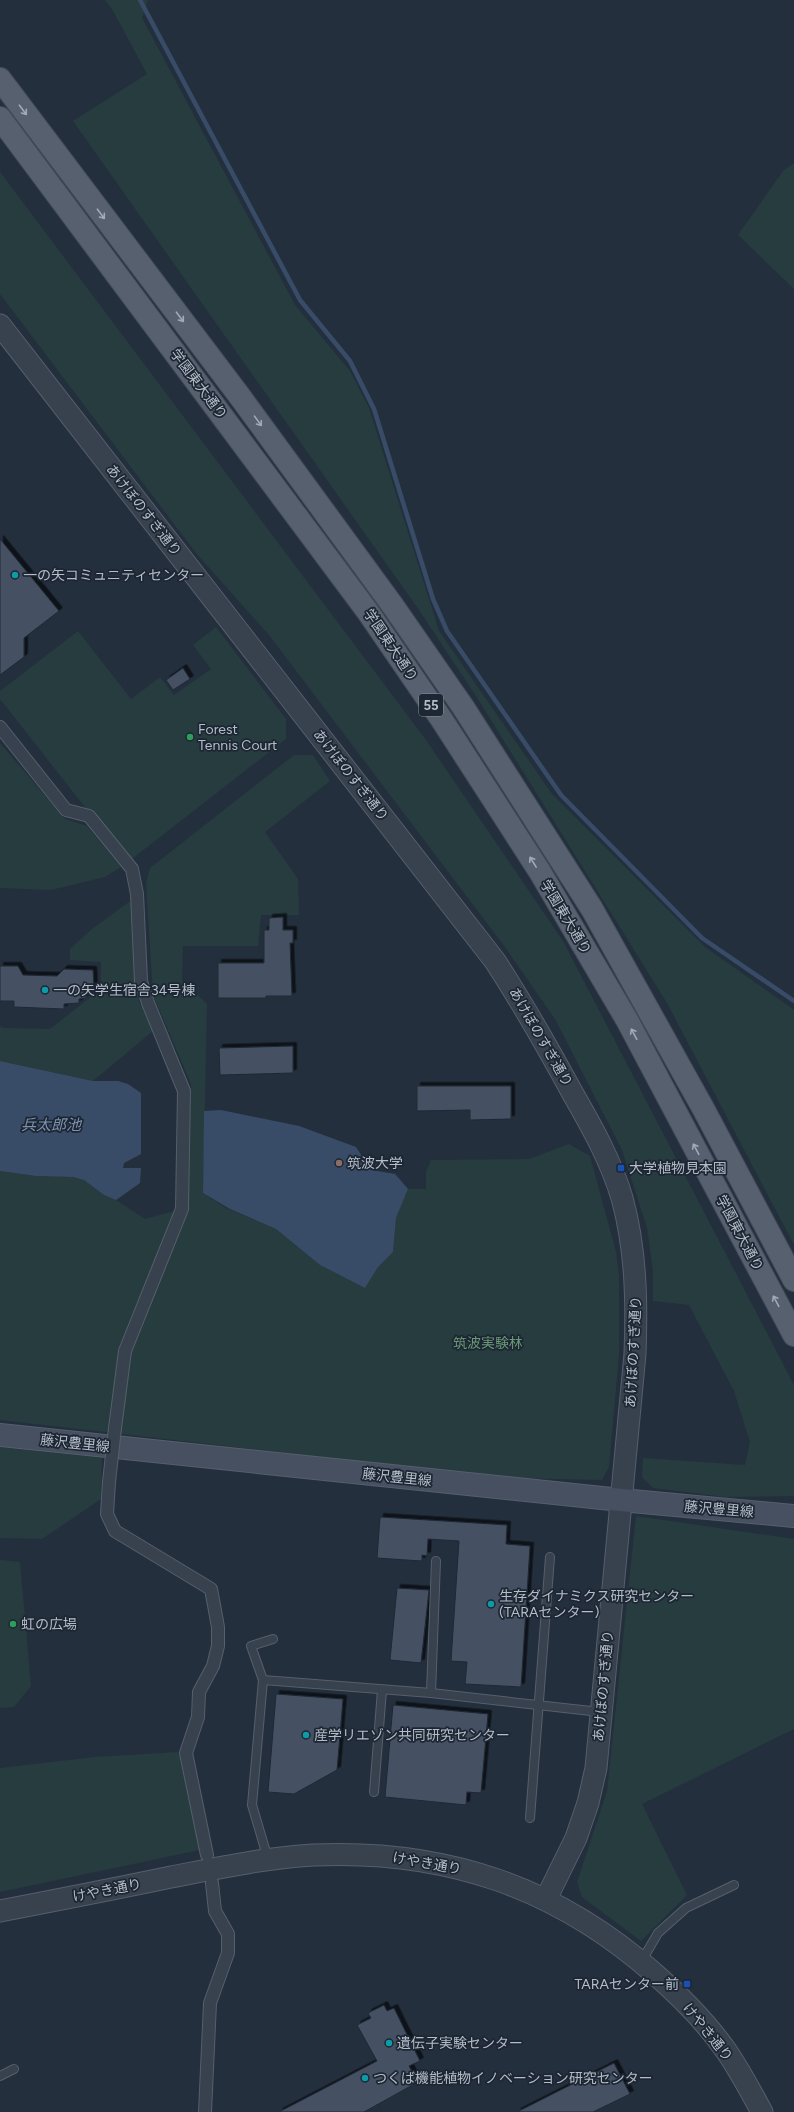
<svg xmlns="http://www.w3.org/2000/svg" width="794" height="2112" font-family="Figtree,'Noto Sans JP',sans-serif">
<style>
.green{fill:#263c3f}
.water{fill:#394c67}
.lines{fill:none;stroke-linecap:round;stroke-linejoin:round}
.stream{stroke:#394c67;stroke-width:4.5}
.building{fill:#455162;stroke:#1f2835;filter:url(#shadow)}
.service-casing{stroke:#565f6c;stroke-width:10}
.pedestrian-casing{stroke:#565f6c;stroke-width:14}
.tertiary-casing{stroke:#565f6c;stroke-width:23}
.secondary-casing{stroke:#565f6c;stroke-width:24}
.primary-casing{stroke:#414a57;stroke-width:24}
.service{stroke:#38414e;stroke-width:8}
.pedestrian{stroke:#38414e;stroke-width:12}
.tertiary{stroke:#38414e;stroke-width:21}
.secondary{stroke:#465061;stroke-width:22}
.primary{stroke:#56606e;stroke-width:22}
.pedestrian-bridge-casing{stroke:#565f6c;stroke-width:14;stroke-linecap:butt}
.pedestrian-bridge{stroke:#38414e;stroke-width:12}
.oneway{stroke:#a1aab7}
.culture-dot{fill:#0f9aa8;stroke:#1d2633;stroke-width:1.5}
.leisure-dot{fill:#2e9e5b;stroke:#1d2633;stroke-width:1.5}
.education-dot{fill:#8d6e63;stroke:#1d2633;stroke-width:1.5}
.transit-dot{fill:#1a4fb4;stroke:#1d2633;stroke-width:1.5}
.labels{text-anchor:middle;stroke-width:3.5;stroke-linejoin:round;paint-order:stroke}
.shield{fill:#1d2633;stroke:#878f9c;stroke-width:1}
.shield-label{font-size:13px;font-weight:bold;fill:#b4bcc9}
.street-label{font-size:14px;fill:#b4bcc9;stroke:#1d2633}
.poi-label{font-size:14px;fill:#b4bcc9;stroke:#1d2633;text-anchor:start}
.park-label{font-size:14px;fill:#6b9a76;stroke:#1d2633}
.water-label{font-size:15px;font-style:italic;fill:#7c92b1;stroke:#1d2633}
</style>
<defs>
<filter id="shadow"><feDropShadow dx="3.5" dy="-3.5" stdDeviation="0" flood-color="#0009"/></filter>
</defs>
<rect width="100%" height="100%" fill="#242f3e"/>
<g class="green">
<polygon points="105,0 148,0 142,18 295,305 350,371 369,408 439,631 552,794 705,947 794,1010 794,1245 667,1003 476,696 419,610 73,121 147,74 112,9"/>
<polygon points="794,163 794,289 738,235 783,171"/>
<polygon points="0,172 426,740 563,941 794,1385 794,1496 725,1497 653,1488 642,1477 643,1458 745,1465 750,1442 734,1391 689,1305 653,1301 653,1272 647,1228 622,1150 555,1019 502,943 269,635 196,553 0,294"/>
<polygon points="216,627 286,719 286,739 128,862 0,699 0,691 78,631 131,699 160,677 174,695 211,669 193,645"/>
<polygon points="0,743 65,819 87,826 121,867 105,877 51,890 0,888"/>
<polygon points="294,755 313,755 330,781 265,832 298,879 299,915 261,915 258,946 183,946 182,980 207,1004 203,1193 226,1208 276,1229 320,1265 365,1288 378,1267 393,1252 396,1218 408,1189 426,1189 426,1172 431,1160 529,1159 569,1144 590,1156 616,1252 619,1275 619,1355 609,1467 602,1480 505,1478 0,1420 0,1171 37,1176 73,1177 84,1180 104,1195 116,1200 145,1219 182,1209 188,1200 191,1084 153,995 146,883 150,868"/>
<polygon points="129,902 132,902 134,966 139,1002 153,1031 93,1081 0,1061 0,1026 3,1028 50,1029 101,989 101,962 70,960 70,949 92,929"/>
<polygon points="0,1447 102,1458 101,1499 42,1539 0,1538"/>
<polygon points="636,1516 794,1539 794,1729 642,1804 687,1895 641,1941 582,1897 577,1882 607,1791"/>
<polygon points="0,1560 20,1562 31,1686 14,1707 0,1708"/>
<polygon points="178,1752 189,1776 200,1850 0,1892 0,1768 95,1757"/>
</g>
<g class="water">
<polygon points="0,1061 93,1081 118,1081 128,1084 141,1093 141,1154 124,1163 123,1168 141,1168 140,1183 116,1200 104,1195 84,1180 73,1177 36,1176 0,1171"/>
<polygon points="221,1110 299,1126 356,1147 371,1170 395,1174 408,1189 396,1218 393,1252 378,1267 365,1288 320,1265 276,1229 230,1209 203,1193 204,1111"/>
</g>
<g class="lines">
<polyline class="stream" points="140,0 300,300 350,361 374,409 433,599 447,631 561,795 702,938 794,1001"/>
</g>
<g class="building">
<polygon points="0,539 59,611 24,638 24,657 0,675"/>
<polygon points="183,668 190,679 173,690 166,680"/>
<polygon points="283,917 283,930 293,930 293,943 290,943 292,996 266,996 266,998 218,998 218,963 264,963 264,930 269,930 269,918"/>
<polygon points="0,966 18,966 23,975 57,976 64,969 93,970 94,986 90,986 90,992 86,992 86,998 79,999 79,1003 64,1004 64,1009 14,1007 14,1001 0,1001"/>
<polygon points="293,1046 293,1073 220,1075 219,1048"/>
<polygon points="417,1086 511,1086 511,1119 470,1120 470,1110 417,1111"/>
<polygon points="380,1517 507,1525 506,1544 530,1546 521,1687 465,1684 467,1662 451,1661 459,1541 428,1539 427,1556 422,1555 422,1561 377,1558"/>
<polygon points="397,1588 429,1590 421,1663 390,1660"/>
<polygon points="276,1694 343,1699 337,1770 294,1794 268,1792"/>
<polygon points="393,1705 488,1714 481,1793 467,1792 466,1805 385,1797"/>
<polygon points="384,2005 387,2011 394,2008 420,2061 409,2066 418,2082 364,2112 279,2112 377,2061 357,2025 371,2018 368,2013"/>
<polygon points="614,2063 630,2094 593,2112 517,2112"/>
</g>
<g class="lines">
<g class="service-casing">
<g id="service">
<polyline points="263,1680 431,1693 600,1712"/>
<polyline points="431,1693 436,1561"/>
<polyline points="374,1792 382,1690"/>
<polyline points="530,1818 550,1557"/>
<polyline points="268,1859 252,1805 263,1680 251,1646 273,1639"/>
<polyline points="641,1962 658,1933 686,1908 734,1885"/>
<polyline points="0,2076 14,2069"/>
</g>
</g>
<g class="pedestrian-casing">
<g id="pedestrian">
<polyline points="0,727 66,810 89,816 132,869 137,894 141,981 148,1003 184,1091 182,1209 125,1351 115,1428"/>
<polyline points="109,1482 107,1514 115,1531 211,1589 218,1627 218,1646 213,1666 199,1692 198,1717 186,1753 207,1855"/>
<polyline points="205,2112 210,2003 228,1953 228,1934 215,1911 212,1883"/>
</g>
</g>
<g class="tertiary-casing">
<g id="tertiary">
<path d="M0,325l495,636c28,43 53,87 78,133 19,33 38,67 49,104 14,51 15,103 13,156l-39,414 -8,35 -12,35 -30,61"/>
<path d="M0,1911c57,-11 114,-22 171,-34 47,-9 94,-19 142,-22 132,-6 244,32 343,120 26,23 51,48 71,77 13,19 24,40 35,60"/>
</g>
</g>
<g class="secondary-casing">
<polyline id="secondary" points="0,1435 621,1500 794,1516"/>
</g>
<g class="primary-casing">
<g id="primary">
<polyline points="0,79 241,398 393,606 463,707 592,909 704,1110 794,1280"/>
<polyline points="0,118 368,612 442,720 540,872 627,1020 794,1335"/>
</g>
</g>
<use href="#service" class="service"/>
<use href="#pedestrian" class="pedestrian"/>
<use href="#tertiary" class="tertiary"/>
<use href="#secondary" class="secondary"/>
<use href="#primary" class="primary"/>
<g class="pedestrian-bridge-casing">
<polyline id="pedestrian-bridge" points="109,1482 115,1428"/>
</g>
<use href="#pedestrian-bridge" class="pedestrian-bridge"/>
</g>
<defs><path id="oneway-shaft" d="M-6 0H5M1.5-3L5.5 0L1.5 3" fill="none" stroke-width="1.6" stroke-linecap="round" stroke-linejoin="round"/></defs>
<g class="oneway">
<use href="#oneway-shaft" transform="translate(23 110) rotate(53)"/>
<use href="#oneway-shaft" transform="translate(101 214) rotate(53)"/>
<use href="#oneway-shaft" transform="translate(180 317) rotate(53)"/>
<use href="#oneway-shaft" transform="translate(258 421) rotate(54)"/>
<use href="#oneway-shaft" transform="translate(533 862) rotate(-122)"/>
<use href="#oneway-shaft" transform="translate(634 1034) rotate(-118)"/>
<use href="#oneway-shaft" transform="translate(696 1149) rotate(-118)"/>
<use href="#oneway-shaft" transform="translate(776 1301) rotate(-118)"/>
</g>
<g class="culture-dot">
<circle cx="15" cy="575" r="4"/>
<circle cx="45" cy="990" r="4"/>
<circle cx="491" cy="1604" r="4"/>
<circle cx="306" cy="1735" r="4"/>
<circle cx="389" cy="2043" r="4"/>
<circle cx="365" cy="2078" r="4"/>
</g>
<g class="leisure-dot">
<circle cx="190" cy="737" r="4"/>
<circle cx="13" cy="1624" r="4"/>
</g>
<circle class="education-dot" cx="339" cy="1163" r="4"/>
<g class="transit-dot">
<rect x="617" y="1164" width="8" height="8" rx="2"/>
<rect x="683" y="1980" width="8" height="8" rx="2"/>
</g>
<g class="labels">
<rect class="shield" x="419" y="694" width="24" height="22" rx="3"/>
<g class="shield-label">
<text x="431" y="710">55</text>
</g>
<g class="street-label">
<text transform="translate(199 384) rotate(53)" y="5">学園東大通り</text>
<text transform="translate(144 510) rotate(52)" y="5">あけぼのすぎ通り</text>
<text transform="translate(391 645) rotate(56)" y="5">学園東大通り</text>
<text transform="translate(351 775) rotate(52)" y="5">あけぼのすぎ通り</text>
<text transform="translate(566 917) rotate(59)" y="5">学園東大通り</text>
<text transform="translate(541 1037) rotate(60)" y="5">あけぼのすぎ通り</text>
<text transform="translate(740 1233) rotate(62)" y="5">学園東大通り</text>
<text transform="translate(633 1352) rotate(-87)" y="5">あけぼのすぎ通り</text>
<text transform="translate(75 1443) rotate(6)" y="5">藤沢豊里線</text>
<text transform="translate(397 1477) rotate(6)" y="5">藤沢豊里線</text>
<text transform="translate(719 1509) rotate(5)" y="5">藤沢豊里線</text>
<text transform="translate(603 1686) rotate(-85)" y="5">あけぼのすぎ通り</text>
<text transform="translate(427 1863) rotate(10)" y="5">けやき通り</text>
<text transform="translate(107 1890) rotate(-11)" y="5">けやき通り</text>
<text transform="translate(708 2032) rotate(51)" y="5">けやき通り</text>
</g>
<g class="poi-label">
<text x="23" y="580">一の矢コミュニティセンター</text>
<text x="198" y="734">Forest<tspan x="198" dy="16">Tennis Court</tspan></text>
<text x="53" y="995">一の矢学生宿舎34号棟</text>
<text x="347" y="1168">筑波大学</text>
<text x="629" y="1173">大学植物見本園</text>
<text x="499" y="1601">生存ダイナミクス研究センター<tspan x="499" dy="16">(TARAセンター)</tspan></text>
<text x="21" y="1629">虹の広場</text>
<text x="314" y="1740">産学リエゾン共同研究センター</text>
<text x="679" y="1989" text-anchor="end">TARAセンター前</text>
<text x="397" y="2048">遺伝子実験センター</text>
<text x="373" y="2083">つくば機能植物イノベーション研究センター</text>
</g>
<g class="park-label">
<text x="488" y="1348">筑波実験林</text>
</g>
<g class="water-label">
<text x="51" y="1130">兵太郎池</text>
</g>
</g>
</svg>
